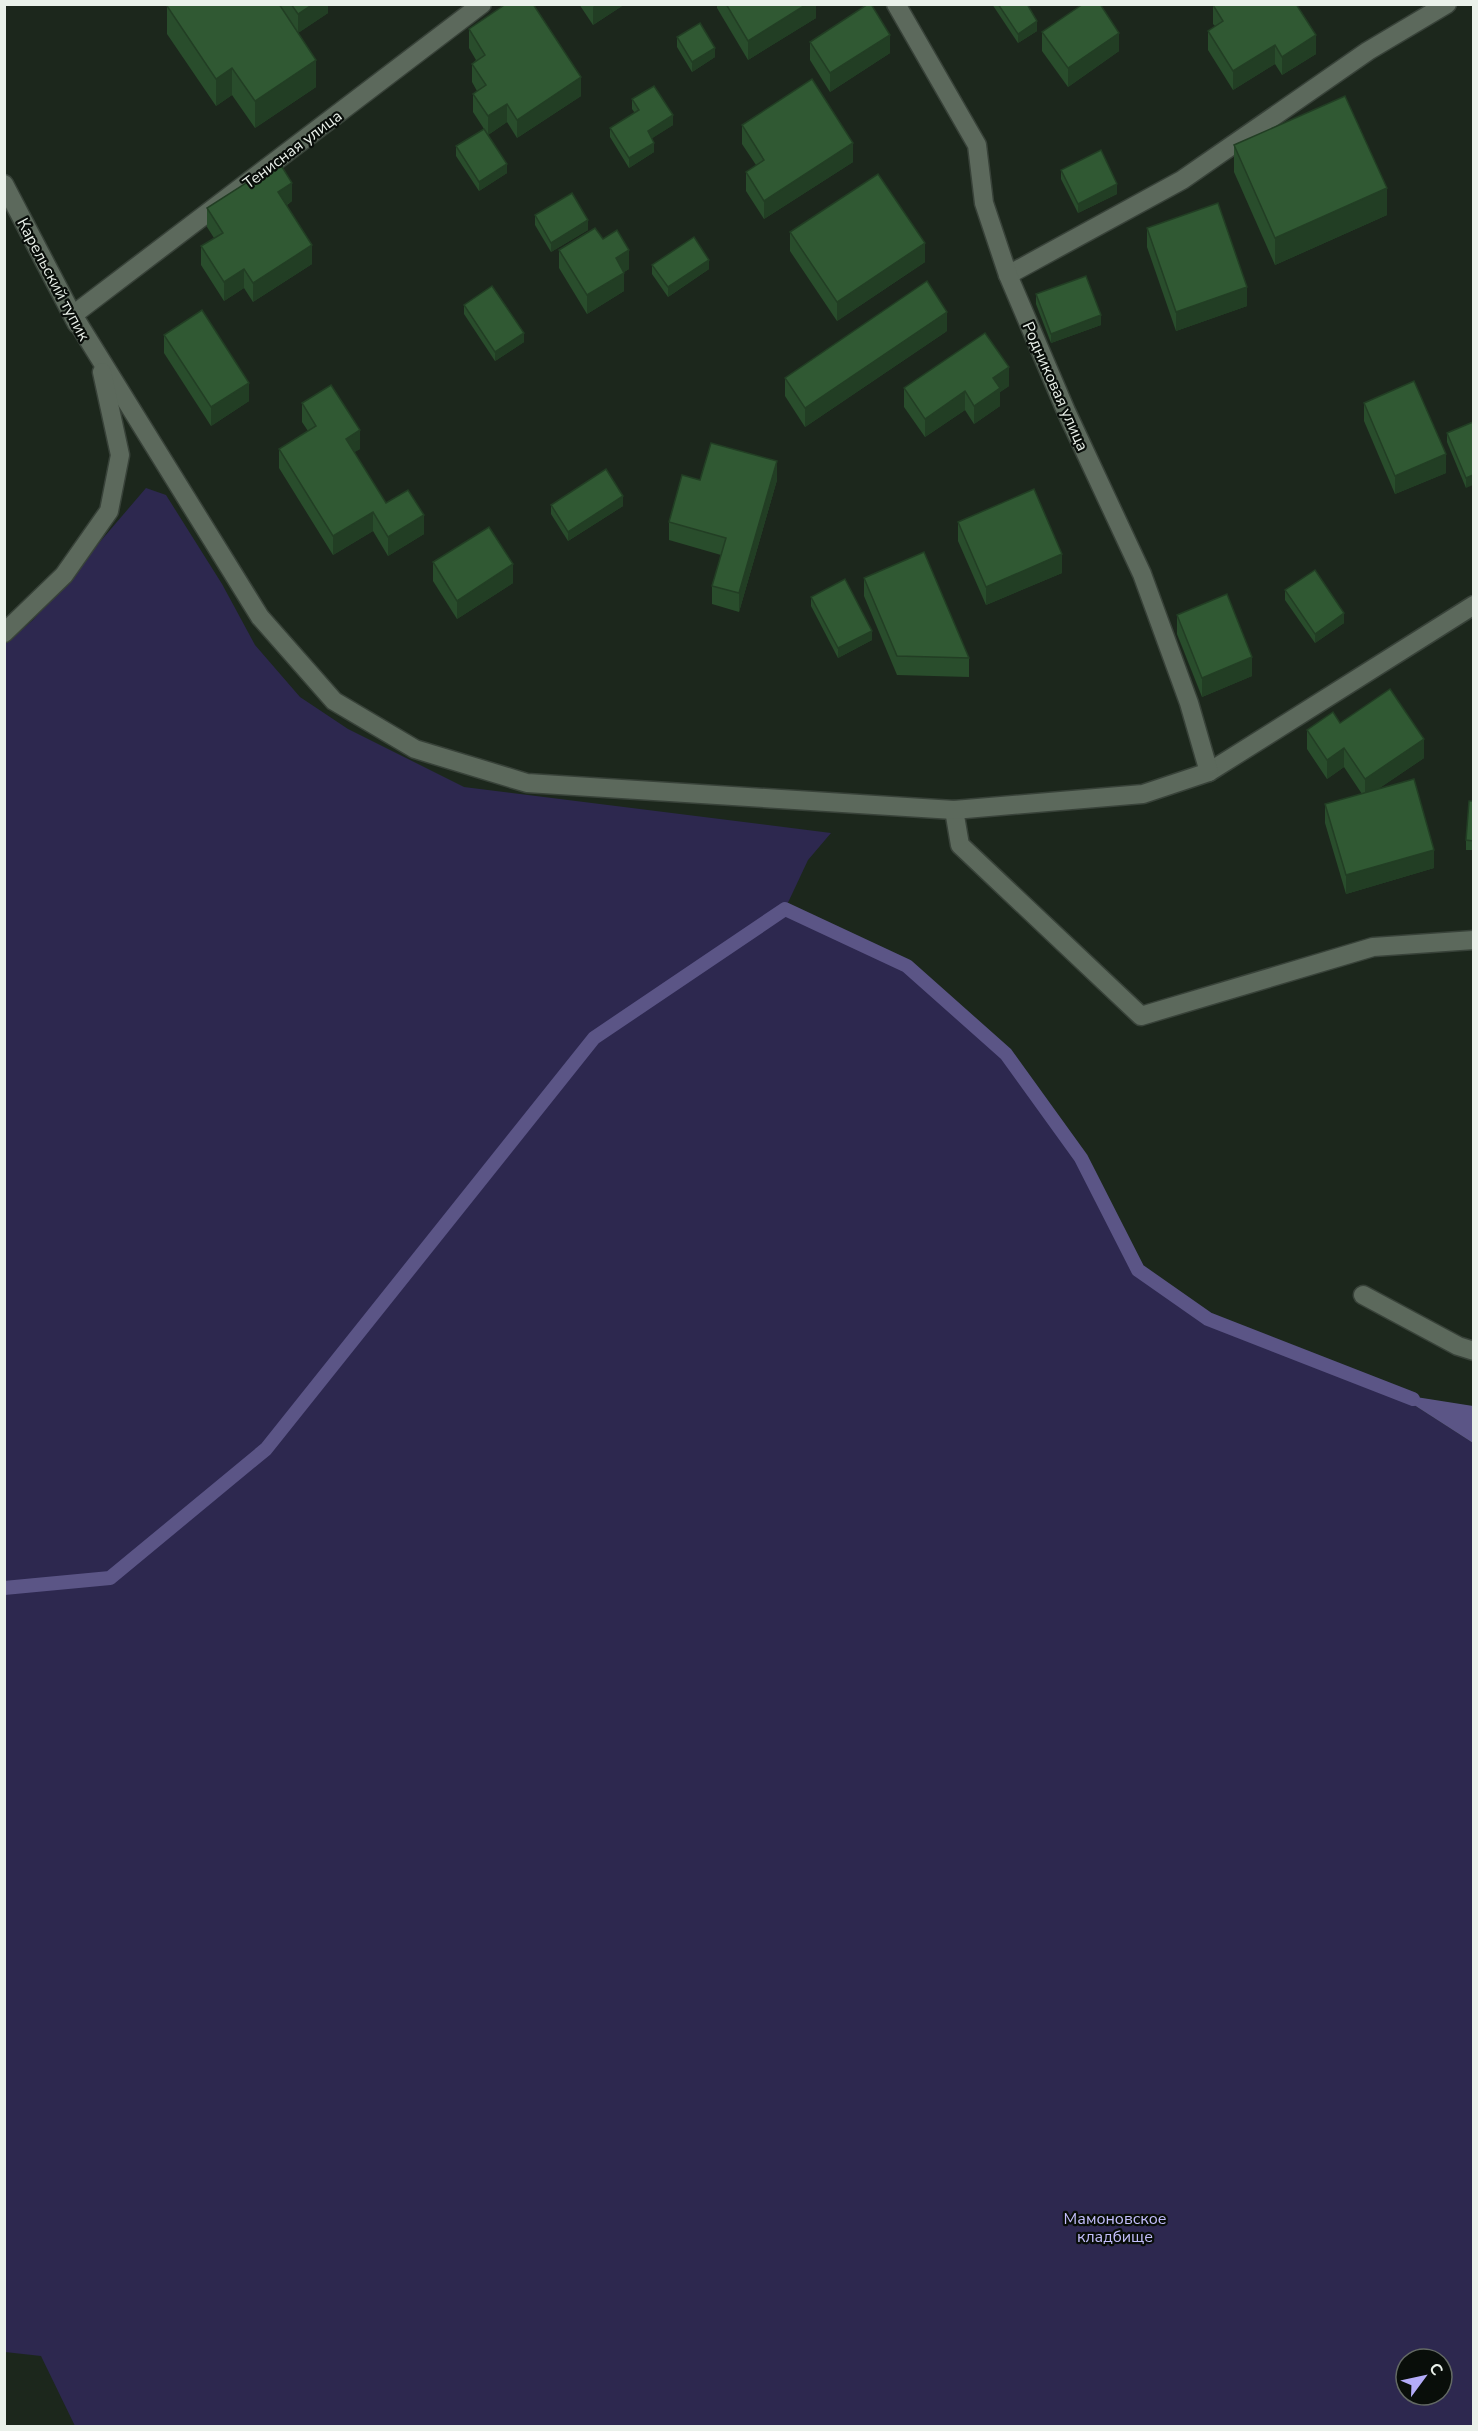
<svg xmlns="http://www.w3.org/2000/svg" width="1478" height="2431" font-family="'Nunito Sans',sans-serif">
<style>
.green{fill:#2d284f;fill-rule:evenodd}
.water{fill:#5b5586}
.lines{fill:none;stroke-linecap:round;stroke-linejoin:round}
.stream{stroke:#5b5586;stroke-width:14}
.lane-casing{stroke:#384239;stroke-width:21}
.street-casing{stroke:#384239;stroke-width:21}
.lane{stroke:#5c695c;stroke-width:18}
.street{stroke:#5c695c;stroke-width:18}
.wall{fill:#294d2c}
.shaded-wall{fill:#223e24}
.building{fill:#305933;stroke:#223e24;stroke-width:1.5}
.labels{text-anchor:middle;stroke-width:4.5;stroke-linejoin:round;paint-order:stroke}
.street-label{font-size:16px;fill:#eaf1ea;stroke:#090e0a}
.park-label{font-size:16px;fill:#c4bffc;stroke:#090e0a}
</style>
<rect width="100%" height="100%" fill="#1c271c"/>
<path class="green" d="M146,488l20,7 56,89 33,61 45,52 48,32 116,58 367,46 -23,27 -23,49 122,57 99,88 75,104 57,112 70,49 189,75 76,49v983h-1398l-34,-70 -36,-4v-1708l28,-24zM1406,2359h36v36h-36z"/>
<polygon class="water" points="1397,1394 1473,1406 1473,1443"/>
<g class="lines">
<polyline class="stream" points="4,1588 110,1578 266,1449 594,1038 785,909 907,966 1006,1054 1081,1158 1138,1270 1208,1319 1413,1399"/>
<g class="lane-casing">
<g id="lane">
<polyline points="1008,275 1182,180 1368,51 1447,4"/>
<polyline points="1209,772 1474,605"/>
<polyline points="954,810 960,845 1141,1016 1373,947 1474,940"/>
<polyline points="1363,1295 1458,1346 1474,1351"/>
</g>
</g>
<g class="street-casing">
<g id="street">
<polyline points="482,4 73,315 260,617 334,701 415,749 527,783 954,810 1143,794 1209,772 1189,703 1142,574 1066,411 1008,275 984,203 977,145 896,4"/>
<polyline points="4,184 77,324"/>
<polyline points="4,633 64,575 109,511 120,455 102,372"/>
</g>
</g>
<use href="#lane" class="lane"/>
<use href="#street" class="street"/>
</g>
<g class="wall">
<polygon points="170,4 328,4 328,13 298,33 316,87 255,128 232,95 216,106 167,34 167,6"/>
<polygon points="579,4 625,4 593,25"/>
<polygon points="717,4 816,4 816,18 748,60 717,8"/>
<polygon points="992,4 1027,4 1037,31 1018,43"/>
<polygon points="1213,5 1316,54 1282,75 1275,64 1233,90 1208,50 1208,31 1215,26 1213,24"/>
<polygon points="469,29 581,96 517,138 507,122 488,135 473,112 473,94 477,91 472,82 472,64 476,60 469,48"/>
<polygon points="1042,32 1119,51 1068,87 1042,51"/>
<polygon points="677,37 715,57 692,72 677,47"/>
<polygon points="810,42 890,53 830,92 810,60"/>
<polygon points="632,99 673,125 652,138 654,152 629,168 610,137 610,128 635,113 632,109"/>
<polygon points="742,125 853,162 764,219 746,191 746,172 756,165 742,144"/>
<polygon points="1234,145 1387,215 1275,265 1234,172"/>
<polygon points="456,146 507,173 479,191 456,156"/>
<polygon points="1061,170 1117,194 1078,213 1061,179"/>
<polygon points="292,201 287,205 312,264 253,302 244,288 224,301 201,265 201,246 214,238 207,227 207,208"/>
<polygon points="535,215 588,230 551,252 535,225"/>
<polygon points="1147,228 1247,306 1176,331 1147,247"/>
<polygon points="790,232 925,262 837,321 790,251"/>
<polygon points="603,239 629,269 624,272 624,291 587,314 559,268 559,250"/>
<polygon points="652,265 709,269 668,297 652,274"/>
<polygon points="1036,294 1101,325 1051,343 1036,304"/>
<polygon points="464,305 524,342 495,361 464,314"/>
<polygon points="947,331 805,427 785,396 785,378"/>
<polygon points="164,335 249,401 211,426 164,353"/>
<polygon points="1009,386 1000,392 1000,406 974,424 965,410 925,437 904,407 904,388"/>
<polygon points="302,403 360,449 354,452 386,503 424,534 388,556 373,531 333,555 279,468 279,449 308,431 302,422"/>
<polygon points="1364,403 1446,473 1395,494 1364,421"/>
<polygon points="1473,422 1466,488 1447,442 1447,433"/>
<polygon points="700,480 777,480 739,612 712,604 712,586 721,555 669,540 669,522"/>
<polygon points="551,505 623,506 568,541 551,514"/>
<polygon points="958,522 1062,573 986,605 958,541"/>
<polygon points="433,562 513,583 457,619 433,581"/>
<polygon points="864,578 969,658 969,677 897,675 864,596"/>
<polygon points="1285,590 1344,623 1315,643 1285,600"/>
<polygon points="811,597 872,640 838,658 811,606"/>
<polygon points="1177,615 1252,676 1202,697 1177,634"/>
<polygon points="1340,723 1424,758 1378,789 1434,868 1346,894 1325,823 1325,804 1362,794 1344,767 1327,779 1307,749 1307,730"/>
<polygon points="1473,801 1473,850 1466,850 1466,840"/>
</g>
<g class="shaded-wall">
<polygon points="313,4 328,4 328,13 298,33 298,14"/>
<polygon points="596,4 625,4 593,25 593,7"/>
<polygon points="807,4 816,4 816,18 748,60 748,41"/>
<polygon points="1037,21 1037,31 1018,43 1018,34"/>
<polygon points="1119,33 1119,51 1068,87 1068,68"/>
<polygon points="890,35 890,53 830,92 830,73"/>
<polygon points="1316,35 1316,54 1282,75 1282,57"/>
<polygon points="1275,45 1275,64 1233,90 1233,71"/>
<polygon points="715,48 715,57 692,72 692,62"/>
<polygon points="316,60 316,87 255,128 255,101"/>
<polygon points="232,68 232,95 216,106 216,79"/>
<polygon points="581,77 581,96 517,138 517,120"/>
<polygon points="507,104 507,122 488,135 488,116"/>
<polygon points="673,115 673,125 648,141 648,131"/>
<polygon points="654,143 654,152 629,168 629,158"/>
<polygon points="853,143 853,162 764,219 764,201"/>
<polygon points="507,164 507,173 479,191 479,182"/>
<polygon points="292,183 292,201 278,210 278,192"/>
<polygon points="1117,184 1117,194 1078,213 1078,204"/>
<polygon points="1387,188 1387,215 1275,265 1275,238"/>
<polygon points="588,220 588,230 551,252 551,243"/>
<polygon points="925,243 925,262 837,321 837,302"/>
<polygon points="312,245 312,264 253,302 253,283"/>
<polygon points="629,250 629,269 616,277 616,258"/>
<polygon points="709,260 709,269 668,297 668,287"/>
<polygon points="244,269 244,288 224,301 224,282"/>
<polygon points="624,273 624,291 587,314 587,295"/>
<polygon points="1247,287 1247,306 1176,331 1176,312"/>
<polygon points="947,312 947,331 805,427 805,408"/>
<polygon points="1101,315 1101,325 1051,343 1051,334"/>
<polygon points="524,333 524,342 495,361 495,352"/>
<polygon points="1009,367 1009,386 1000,392 1000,406 974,424 974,406 993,378"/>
<polygon points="249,383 249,401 211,426 211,407"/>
<polygon points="965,391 965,410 925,437 925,419"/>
<polygon points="360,430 360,449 346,457 346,439"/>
<polygon points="1446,454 1446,473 1395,494 1395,476"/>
<polygon points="777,461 777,480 739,612 739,593"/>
<polygon points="1473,475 1473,485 1466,488 1466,478"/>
<polygon points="623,496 623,506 568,541 568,532"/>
<polygon points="373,512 373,531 333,555 333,536"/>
<polygon points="424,515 424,534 388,556 388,537"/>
<polygon points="1062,554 1062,573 986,605 986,587"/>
<polygon points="513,564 513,583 457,619 457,601"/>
<polygon points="1344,613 1344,623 1315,643 1315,634"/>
<polygon points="872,631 872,640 838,658 838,648"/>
<polygon points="1252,657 1252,676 1202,697 1202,678"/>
<polygon points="1424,739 1424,758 1365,798 1365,779"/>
<polygon points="1344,748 1344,767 1327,779 1327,760"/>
<polygon points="1434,850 1434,868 1346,894 1346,875"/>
</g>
<g class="building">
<polygon points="170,4 279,4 316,60 255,101 232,68 216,79 167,6"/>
<polygon points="291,4 313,4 298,14"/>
<polygon points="506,4 533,4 581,77 517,120 507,104 488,116 473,94 486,85 472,64 485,55 469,29"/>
<polygon points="726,4 807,4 748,41"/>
<polygon points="868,4 871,4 890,35 830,73 810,42"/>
<polygon points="998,4 1027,4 1037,21 1018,34"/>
<polygon points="1083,4 1100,4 1119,33 1068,68 1042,32"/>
<polygon points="1214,4 1296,4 1316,35 1282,57 1275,45 1233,71 1208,31 1223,21 1213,5"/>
<polygon points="700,23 715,48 692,62 677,37"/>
<polygon points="812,79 853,143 764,201 746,172 764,160 742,125"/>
<polygon points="654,86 673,115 648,131 654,143 629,158 610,128 639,110 632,99"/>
<polygon points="1345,96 1387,188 1275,238 1234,145"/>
<polygon points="484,129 507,164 479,182 456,146"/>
<polygon points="1101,150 1117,184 1078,204 1061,170"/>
<polygon points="279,162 292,183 278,192 312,245 253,283 244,269 224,282 201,246 223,233 207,208"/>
<polygon points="878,174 925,243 837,302 790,232"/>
<polygon points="572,193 588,220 551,243 535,215"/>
<polygon points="1218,203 1247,287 1176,312 1147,228"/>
<polygon points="595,228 603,239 617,230 629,250 616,258 624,273 587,295 559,250"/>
<polygon points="694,237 709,260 668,287 652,265"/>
<polygon points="1086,276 1101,315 1051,334 1036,294"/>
<polygon points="927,281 947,312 805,408 785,378"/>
<polygon points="492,286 524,333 495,352 464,305"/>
<polygon points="202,310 249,383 211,407 164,335"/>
<polygon points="985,333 1009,367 993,378 1000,388 974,406 965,391 925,419 904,388"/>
<polygon points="1414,381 1446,454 1395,476 1364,403"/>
<polygon points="331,385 360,430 346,439 386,503 408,490 424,515 388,537 373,512 333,536 279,449 316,426 302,403"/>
<polygon points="1473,422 1473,475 1466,478 1447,433"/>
<polygon points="711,443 777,461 739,593 712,586 726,538 669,522 682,475 700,480"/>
<polygon points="606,469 623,496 568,532 551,505"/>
<polygon points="1034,489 1062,554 986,587 958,522"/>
<polygon points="489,527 513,564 457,601 433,562"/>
<polygon points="924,552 969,658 897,656 864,578"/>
<polygon points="1315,570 1344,613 1315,634 1285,590"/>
<polygon points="845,579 872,631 838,648 811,597"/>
<polygon points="1227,594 1252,657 1202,678 1177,615"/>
<polygon points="1390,689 1424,739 1365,779 1344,748 1327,760 1307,730 1333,712 1340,723"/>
<polygon points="1414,779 1434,850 1346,875 1325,804"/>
<polygon points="1469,801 1473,801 1473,841 1466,840"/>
</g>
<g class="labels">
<g class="street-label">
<text transform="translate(292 149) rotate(-37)" y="6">Тенисная улица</text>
<text transform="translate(54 279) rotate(62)" y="6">Карельский тупик</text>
<text transform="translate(1056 386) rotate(66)" y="6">Родниковая улица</text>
</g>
<g class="park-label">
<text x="1115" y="2224">Мамоновское<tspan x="1115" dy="18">кладбище</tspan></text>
</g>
</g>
<rect width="1478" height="2431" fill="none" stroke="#eaf1ea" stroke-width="12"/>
<g transform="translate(1424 2377) rotate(57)"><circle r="28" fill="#090e0a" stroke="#636964" stroke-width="1.5"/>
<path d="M0-4.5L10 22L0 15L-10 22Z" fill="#b4acf9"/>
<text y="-9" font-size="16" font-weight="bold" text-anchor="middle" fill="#eaf1ea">С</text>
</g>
</svg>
